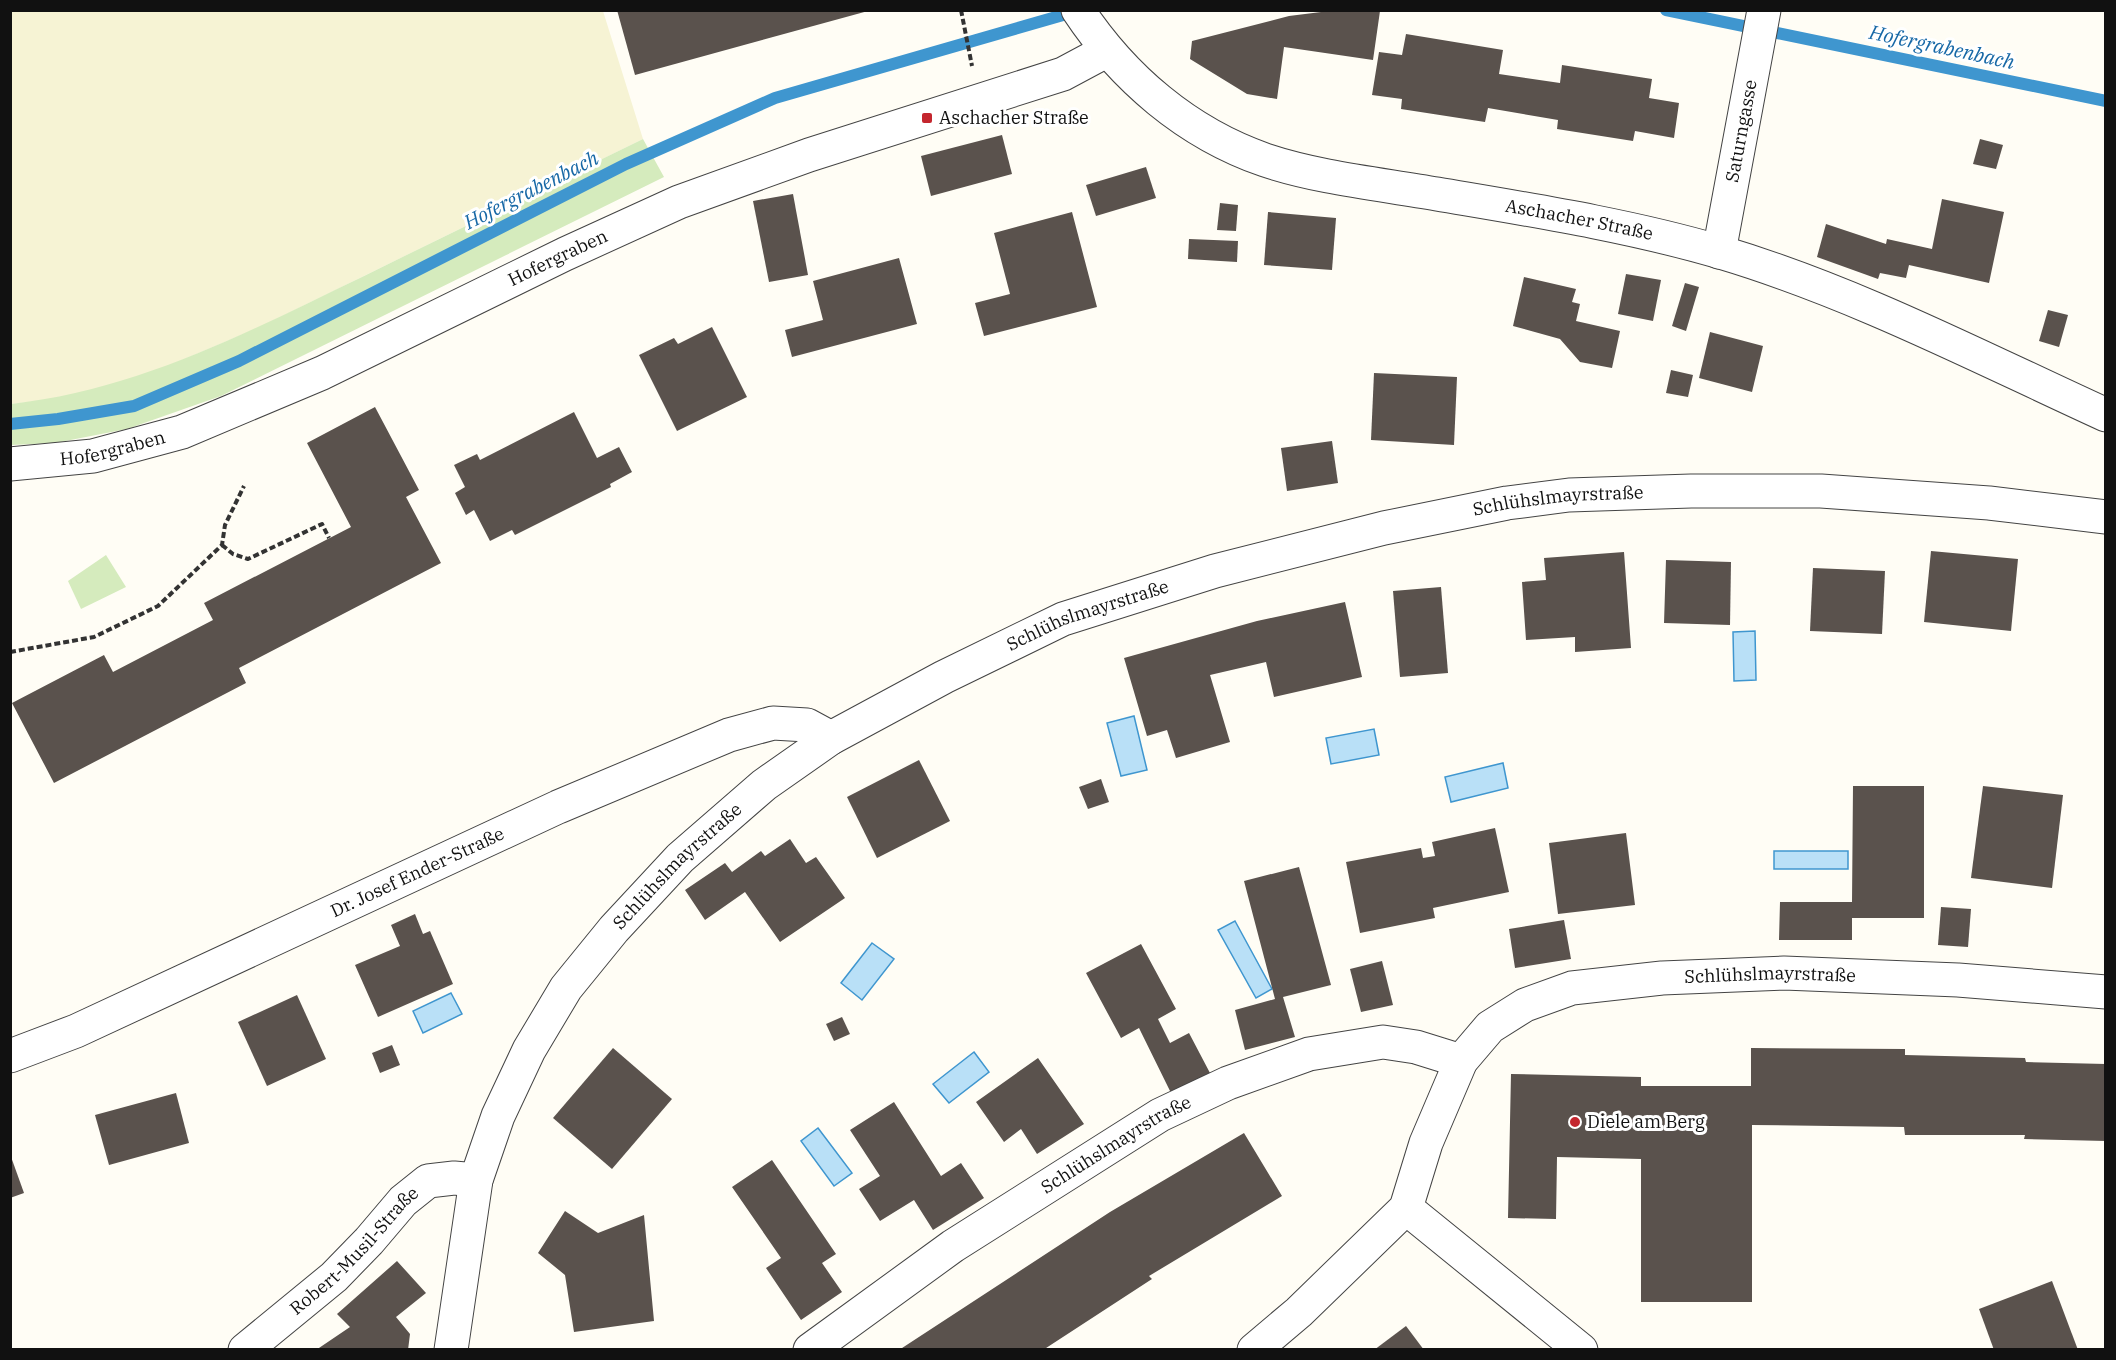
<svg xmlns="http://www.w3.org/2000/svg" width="2116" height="1360" font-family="'IBM Plex Serif',serif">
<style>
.farmland{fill:#f6f3d4}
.green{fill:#d5ebbd}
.water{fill:#b9e0f7;stroke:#3f96cf;stroke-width:1.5}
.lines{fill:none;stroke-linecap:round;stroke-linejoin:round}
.stream{stroke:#3f96cf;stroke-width:12}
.building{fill:#5a524d}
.minor-casing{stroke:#444;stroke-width:35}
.path{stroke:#333;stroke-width:4;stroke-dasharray:6 3;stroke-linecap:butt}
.minor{stroke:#fff;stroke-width:33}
.poi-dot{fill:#c4262e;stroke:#fff;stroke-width:2}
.labels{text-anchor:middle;stroke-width:6;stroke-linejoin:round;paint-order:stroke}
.poi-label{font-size:18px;fill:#111;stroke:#fff;text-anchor:start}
.street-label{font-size:18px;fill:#111;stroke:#fff}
.water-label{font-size:20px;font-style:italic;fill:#1768a6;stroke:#fff}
</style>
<rect width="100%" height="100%" fill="#fffdf5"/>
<polygon class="farmland" points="10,11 603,11 643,139 260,327 142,377 55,399 11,404"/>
<g class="green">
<path d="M643,139l21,38 -443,219 -94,33 -72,14 -44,2v-41c127,-14 237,-72 351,-127 93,-46 187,-92 281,-138z"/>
<polygon points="106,555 126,587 81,609 68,581"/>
</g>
<g class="water">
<polygon points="1755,631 1756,680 1734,681 1733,632"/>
<polygon points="1134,716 1147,770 1121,776 1107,723"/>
<polygon points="1374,729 1379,755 1331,764 1326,738"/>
<polygon points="1503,763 1508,788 1451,802 1445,777"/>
<rect x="1774" y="851" width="74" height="18"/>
<polygon points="1235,921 1272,989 1256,998 1218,930"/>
<polygon points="872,943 894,959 862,1000 841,983"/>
<polygon points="451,993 462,1014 423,1033 413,1011"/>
<polygon points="974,1052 989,1072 949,1103 933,1084"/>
<polygon points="818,1128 852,1173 834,1186 801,1141"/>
</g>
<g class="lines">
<g class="stream">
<polyline points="1666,10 2106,101"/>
<polyline points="10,424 58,419 134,406 239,361 626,164 775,98 1077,11"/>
</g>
</g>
<g class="building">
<polygon points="617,10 868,10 868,11 635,75"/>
<polygon points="1337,10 1380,11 1373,60 1284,47 1277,99 1247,94 1190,59 1192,41 1289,16"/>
<polygon points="1406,34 1503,50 1499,74 1560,83 1562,65 1652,79 1649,98 1679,103 1674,138 1635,131 1633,141 1557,129 1558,120 1488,108 1485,122 1401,109 1402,99 1372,95 1379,52 1402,55"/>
<polygon points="1002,135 1012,174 931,196 921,156"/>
<polygon points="1980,139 2003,145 1996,169 1973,164"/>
<polygon points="1146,167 1156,198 1096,216 1086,185"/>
<polygon points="793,194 808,275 769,282 753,201"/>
<polygon points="1942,199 2004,212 1989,283 1909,265 1906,278 1880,273 1878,279 1817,257 1826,224 1886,244 1887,239 1932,249"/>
<polygon points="1220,203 1238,205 1236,231 1217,230"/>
<polygon points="1072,212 1097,307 984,336 975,303 1010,294 994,233"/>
<polygon points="1268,212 1336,218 1332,270 1264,265"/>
<polygon points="1189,239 1238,241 1237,262 1188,259"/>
<polygon points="899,258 917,324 792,357 785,330 823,320 813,281"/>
<polygon points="1626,274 1661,280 1653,321 1618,314"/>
<polygon points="1524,277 1576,289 1572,302 1580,304 1576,321 1620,331 1612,368 1580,362 1560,339 1513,326"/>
<polygon points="1685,283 1699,287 1686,331 1672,326"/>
<polygon points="2048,310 2068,315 2059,347 2039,341"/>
<polygon points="712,327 747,397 677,431 639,355 674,338 678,344"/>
<polygon points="1710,332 1763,346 1752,392 1699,378"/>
<polygon points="1671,370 1693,375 1688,397 1666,393"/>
<polygon points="1374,373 1457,377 1454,445 1371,440"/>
<polygon points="375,407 419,490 406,497 441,563 239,668 246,683 54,783 12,703 104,655 113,672 213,620 204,603 351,527 307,443"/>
<polygon points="574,412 597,458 619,447 632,472 610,484 611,487 515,535 512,530 490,541 474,510 466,515 455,493 465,487 454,465 477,454 480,460"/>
<polygon points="1332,441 1338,483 1287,491 1281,448"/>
<polygon points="1931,551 2018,559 2011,631 1924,622"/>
<polygon points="1624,552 1631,648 1575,652 1575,637 1526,640 1522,582 1546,580 1544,558"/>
<polygon points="1666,560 1731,562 1730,625 1664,623"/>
<polygon points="1813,568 1885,571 1882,634 1810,631"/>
<polygon points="1441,587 1448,673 1400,677 1393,591"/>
<polygon points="1345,602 1362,677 1274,697 1266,662 1210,675 1230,742 1176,758 1167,730 1147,736 1124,658 1257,621"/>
<polygon points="919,760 950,821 877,858 847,797"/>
<polygon points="1101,779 1109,802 1088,809 1079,787"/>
<polygon points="1853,786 1924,786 1924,918 1852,918 1852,940 1779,940 1780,902 1852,902"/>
<polygon points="1983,786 2063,795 2052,888 1971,878"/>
<polygon points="1495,828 1509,892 1433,908 1435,918 1360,933 1346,862 1421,848 1423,858 1435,856 1432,842"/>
<polygon points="1626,833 1635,905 1558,914 1549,843"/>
<polygon points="790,839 806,863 816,857 845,898 780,942 745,892 705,920 685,890 725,863 732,872 761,851 765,856"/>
<polygon points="1299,867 1331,985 1283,997 1295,1037 1245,1050 1235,1010 1275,999 1244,881"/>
<polygon points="1941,907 1971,909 1968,947 1938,945"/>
<polygon points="415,914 423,934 430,931 453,984 378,1017 355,965 400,946 391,925"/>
<polygon points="1564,920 1571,959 1515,968 1509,929"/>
<polygon points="1141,944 1176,1009 1158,1019 1170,1043 1189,1033 1210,1073 1171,1093 1139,1028 1121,1038 1086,973"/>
<polygon points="1382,961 1393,1005 1361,1012 1350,969"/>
<polygon points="297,995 326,1059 267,1086 238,1022"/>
<polygon points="842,1017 850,1034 834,1041 826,1024"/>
<polygon points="392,1045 400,1065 380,1073 372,1053"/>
<polygon points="613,1048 672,1099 612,1169 553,1118"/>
<polygon points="1751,1048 1905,1049 1905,1055 2025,1058 2026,1062 2106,1064 2106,1141 2024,1139 2025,1135 1905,1135 1904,1127 1752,1125 1752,1302 1641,1302 1641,1159 1557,1157 1556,1219 1508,1218 1511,1074 1641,1077 1641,1086 1751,1086"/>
<polygon points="1038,1058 1084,1124 1037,1154 1021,1129 1004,1142 976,1102"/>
<polygon points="176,1093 189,1143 109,1165 95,1115"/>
<polygon points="894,1102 941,1176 961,1163 984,1198 933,1230 914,1200 880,1221 859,1189 880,1176 850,1130"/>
<polygon points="1244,1133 1282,1196 1149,1276 1152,1279 1043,1350 899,1350 1110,1212"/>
<polygon points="10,1154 24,1193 10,1198"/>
<polygon points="772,1160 836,1254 822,1263 842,1292 801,1320 766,1268 781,1258 732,1187"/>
<polygon points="565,1211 598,1233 644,1215 654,1321 574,1332 565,1275 538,1253"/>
<polygon points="397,1261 426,1293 396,1317 410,1334 408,1350 316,1350 350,1327 337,1314"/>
<polygon points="2052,1281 2078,1350 1994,1350 1979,1309"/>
<polygon points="1406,1326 1424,1350 1374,1350"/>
</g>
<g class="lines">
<g class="minor-casing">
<g id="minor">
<path id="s1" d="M1078,10c45,68 109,123 187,150 54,18 115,24 172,34 94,16 191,31 283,58 134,40 259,105 386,163"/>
<path id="s2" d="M1719,252l45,-242"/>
<path id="s3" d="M10,464l83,-8 89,-24 140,-59 243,-119 114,-52 130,-47 254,-81 43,-23"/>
<path id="s4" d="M10,1056l66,-25 482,-224 171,-72 44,-12 34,2 24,13"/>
<polyline points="1406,1208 1581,1350"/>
<path id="s5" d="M245,1350l89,-73 35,-36 34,-40 25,-20 26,-3 22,2"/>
<path id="s6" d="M451,1350l25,-170 22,-64 31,-66 37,-62 48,-59 66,-71 84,-73 67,-47 113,-61 119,-58 152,-48 169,-43 123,-25 62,-8 122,-4h130l168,12 117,14"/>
<path id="s7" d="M810,1350l143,-104 207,-131 68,-32 81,-29 74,-12 33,5 45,14"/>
<path id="s8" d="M1254,1350l45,-38 107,-104 20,-65 35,-82 29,-34 35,-22 47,-17 90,-10 122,-5 174,7 148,12"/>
</g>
</g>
<g class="path">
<polyline points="961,10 972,66"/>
<polyline points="222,545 233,554 248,559 322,524 329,538"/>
<polyline points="10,652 94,637 158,606 222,545 225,525 244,486"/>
</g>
<use href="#minor" class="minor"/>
</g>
<g class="poi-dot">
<rect x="921" y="112" width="12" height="12" rx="3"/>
<circle cx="1575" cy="1122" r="6"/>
</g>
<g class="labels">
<g class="poi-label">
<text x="939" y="124">Aschacher Straße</text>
<text x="1587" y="1128">Diele am Berg</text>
</g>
<g class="street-label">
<text dy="6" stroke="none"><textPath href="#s2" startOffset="123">Saturngasse</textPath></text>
<text dy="6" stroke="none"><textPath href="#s1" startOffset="564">Aschacher Straße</textPath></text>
<text dy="6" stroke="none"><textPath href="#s3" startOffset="590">Hofergraben</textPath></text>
<text dy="6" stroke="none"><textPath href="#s3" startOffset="104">Hofergraben</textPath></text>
<text dy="6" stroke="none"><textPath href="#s6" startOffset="1522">Schlühslmayrstraße</textPath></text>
<text dy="6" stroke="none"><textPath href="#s6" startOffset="1036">Schlühslmayrstraße</textPath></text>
<text dy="6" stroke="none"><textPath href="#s6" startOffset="550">Schlühslmayrstraße</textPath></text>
<text dy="6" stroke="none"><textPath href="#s4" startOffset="447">Dr. Josef Ender-Straße</textPath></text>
<text dy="6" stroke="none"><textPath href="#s8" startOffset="700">Schlühslmayrstraße</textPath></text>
<text dy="6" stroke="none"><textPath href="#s7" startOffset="369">Schlühslmayrstraße</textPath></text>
<text dy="6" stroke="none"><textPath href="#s5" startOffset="148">Robert-Musil-Straße</textPath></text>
</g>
<g class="water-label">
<text transform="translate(1942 47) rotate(12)" y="7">Hofergrabenbach</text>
<text transform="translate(531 190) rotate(-27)" y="7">Hofergrabenbach</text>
</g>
</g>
<rect width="2116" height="1360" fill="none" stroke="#111111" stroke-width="24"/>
</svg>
